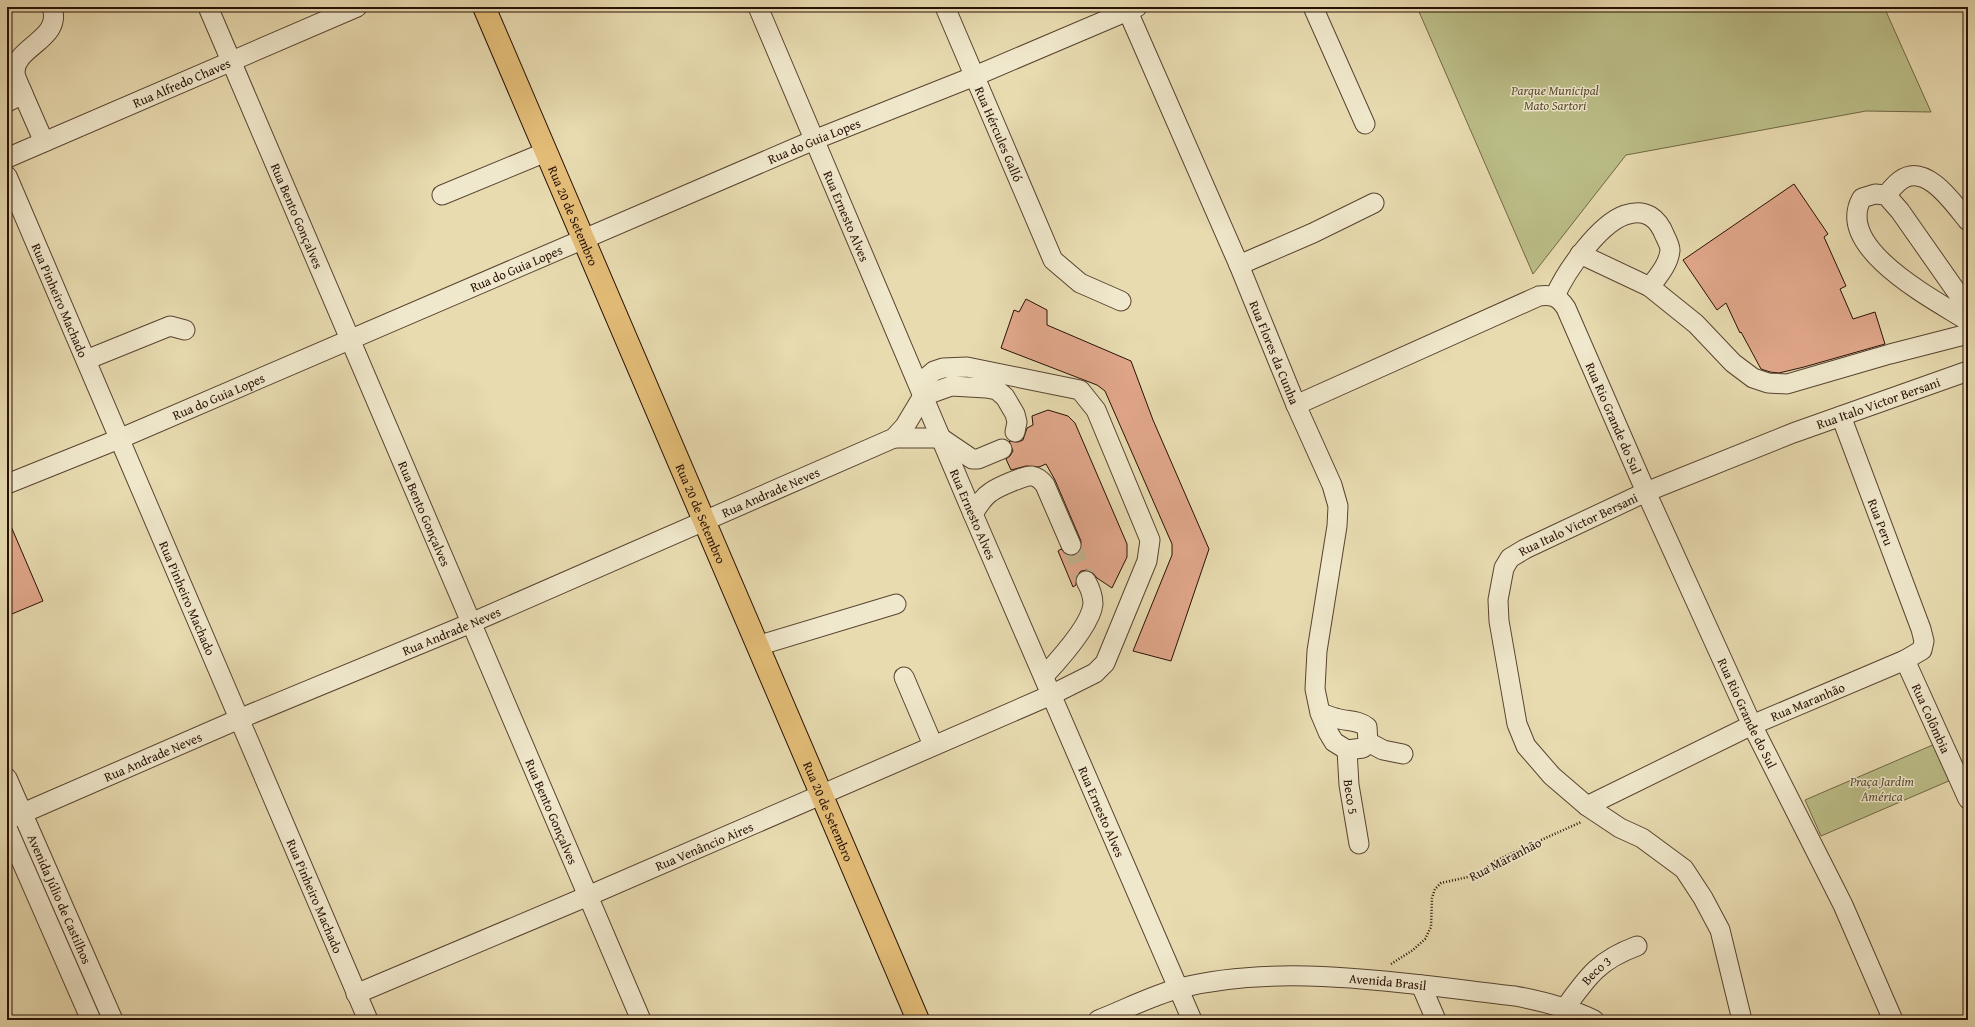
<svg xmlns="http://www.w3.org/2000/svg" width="1975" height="1027" font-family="'Gentium Book Plus',serif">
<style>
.green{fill:#bbbe88;stroke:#726746}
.building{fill:#e1a78b;stroke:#281005}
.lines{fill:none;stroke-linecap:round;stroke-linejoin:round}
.minor-tunnel{stroke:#c2b28e;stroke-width:19;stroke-dasharray:19 10;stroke-linecap:butt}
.minor-casing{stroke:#584330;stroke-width:21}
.major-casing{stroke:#281005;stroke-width:24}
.path{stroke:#281005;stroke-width:2.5;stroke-dasharray:1 2;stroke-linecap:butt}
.minor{stroke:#f0e8cc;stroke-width:19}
.major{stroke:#e4be78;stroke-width:22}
.labels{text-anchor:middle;stroke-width:3;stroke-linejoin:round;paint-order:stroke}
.street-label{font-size:13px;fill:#281005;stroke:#f0e8cc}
.park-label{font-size:13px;font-style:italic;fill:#5b4d33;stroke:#f0e8cc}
</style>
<rect width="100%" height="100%" fill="#e8dbb0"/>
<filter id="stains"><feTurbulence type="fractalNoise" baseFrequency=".005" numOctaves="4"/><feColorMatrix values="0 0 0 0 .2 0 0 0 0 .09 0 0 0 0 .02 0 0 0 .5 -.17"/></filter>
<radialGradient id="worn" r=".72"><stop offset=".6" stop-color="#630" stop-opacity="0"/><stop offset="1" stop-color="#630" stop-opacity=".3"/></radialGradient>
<g class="green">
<polygon points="1417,7 1884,7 1931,112 1866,111 1626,155 1533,274"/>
<polygon points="1935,744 1951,780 1821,836 1805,800"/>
</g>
<g class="building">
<polygon points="1794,184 1828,234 1824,237 1846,286 1840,289 1853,319 1875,312 1885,344 1804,367 1779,373 1770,372 1761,369 1741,332 1740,333 1726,303 1717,310 1683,260"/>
<polygon points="1026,299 1047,310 1047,325 1131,361 1153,420 1209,549 1171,661 1133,651 1172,555 1172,544 1105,391 1097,385 1001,348 1014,310 1019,312"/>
<polygon points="1048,410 1068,416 1075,423 1127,544 1127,557 1112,588 1097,578 1092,572 1087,570 1081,571 1077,575 1076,585 1073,587 1058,551 1061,549 1069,556 1075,555 1080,551 1081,541 1055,480 1046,464 1039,467 1026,466 1011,470 1006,459 1010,456 1013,451 1009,441 1018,442 1023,440 1027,428 1033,425 1032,416"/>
<polygon points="7,517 43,601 7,616"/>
</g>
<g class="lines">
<polyline class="minor-tunnel" points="1071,545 1086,581"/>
<g class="minor-casing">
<g id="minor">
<path id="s1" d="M208,7l433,1013"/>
<path id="s2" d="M758,7l215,507 219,506"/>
<path id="s3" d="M945,7l108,253 27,23 41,18"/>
<path id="s4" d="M1126,7l113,258 57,140 36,80 6,21 -1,20 -20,125 -2,38 5,24 8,19 6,10 13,8 16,-2 5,-6 -1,-15c-10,-8 -20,-5 -31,-9 -5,-1 -11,-4 -16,-5"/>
<polyline points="1313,7 1365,124"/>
<polyline points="23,94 44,142"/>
<path d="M7,102l16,-8c-2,-6 -7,-14 -8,-21 -1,-27 48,-33 37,-66"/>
<path id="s5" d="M7,158l350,-151"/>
<path id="s6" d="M7,176l361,844"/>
<polyline points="442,195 546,152"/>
<path d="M1886,195c4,-4 9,-11 15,-15 25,-18 53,24 67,41"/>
<polyline points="1580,254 1650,287 1696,324 1733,363 1753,378 1768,383 1787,384 1890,354 1968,334"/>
<polyline points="1239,265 1313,233 1374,203"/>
<path d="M1555,296c11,-25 44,-72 70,-81 21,-7 33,3 40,21 2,4 5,10 5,14 -1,14 -12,26 -20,37"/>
<path d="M1968,308l-68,-97 -14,-16 -11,-1 -13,4c-29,50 73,102 106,123"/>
<polyline points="86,360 170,326 185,330"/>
<polyline points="923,396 951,386 986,388 997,390 1005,397 1015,414 1017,422 1015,432"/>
<path id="s7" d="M1296,405l243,-109c13,-2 20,1 27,12l80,184 106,233 91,180 50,115"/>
<polyline points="894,438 941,438 972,459 978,459 1002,449"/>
<path id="s8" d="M7,484l112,-45 695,-299 161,-64 162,-69"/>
<path d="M973,514c5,-8 10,-17 18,-22 7,-5 34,-17 41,-16 6,1 10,5 13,9l26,60"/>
<polyline points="757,646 896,604"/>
<path id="s9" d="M1905,660l63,139"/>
<path d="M1044,676c14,-15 47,-51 49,-72 0,-8 -3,-16 -7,-23"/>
<polyline points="904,677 933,745"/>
<polyline points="1368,742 1383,750 1403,754"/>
<path id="s10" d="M1347,750l2,35 10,59"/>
<path id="s11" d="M7,778l106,242"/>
<path id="s12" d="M1587,806l165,-81 153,-65 17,-10 2,-9 -3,-12 -80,-213"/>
<path id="s13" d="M7,820l232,-101 232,-96 423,-185 11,-12 18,-30 1,-13 3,-6 7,-6 9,-3 24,-1 113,23 16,20 54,130 -3,21 -42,102 -10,10 -44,22 -463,201 -232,98"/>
<polyline points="7,828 91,1020"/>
<polyline points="1421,985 1436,1020"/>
<path id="s14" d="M1565,1008c23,-32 34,-48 72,-62"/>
<path id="s15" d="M1098,1020c26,-10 55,-25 82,-32 103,-26 230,-4 335,8 27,5 54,12 79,24"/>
<path id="s16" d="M1742,1020l-22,-90 -17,-32 -19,-29 -42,-31 -22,-10 -33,-22 -35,-30 -26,-30 -9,-22 -18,-103 -1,-21 6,-32 6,-10 15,-9 121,-57 147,-59 175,-62"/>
</g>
</g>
<g class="major-casing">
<g id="major">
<path id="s17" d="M484,7l434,1013"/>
</g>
</g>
<polyline class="path" points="1391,964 1413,950 1425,939 1431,927 1432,898 1435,889 1441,883 1477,875 1495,861 1581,822"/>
<use href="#minor" class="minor"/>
<use href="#major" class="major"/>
</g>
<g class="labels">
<g class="street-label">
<text dy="5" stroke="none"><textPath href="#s5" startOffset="190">Rua Alfredo Chaves</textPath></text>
<text dy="5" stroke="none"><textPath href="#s3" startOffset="138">Rua Hércules Galló</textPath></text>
<text dy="5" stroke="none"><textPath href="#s8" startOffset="877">Rua do Guia Lopes</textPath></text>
<text dy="5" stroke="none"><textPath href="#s1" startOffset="227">Rua Bento Gonçalves</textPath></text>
<text dy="5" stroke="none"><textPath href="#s17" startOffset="227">Rua 20 de Setembro</textPath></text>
<text dy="5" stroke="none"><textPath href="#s2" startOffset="227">Rua Ernesto Alves</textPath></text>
<text dy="5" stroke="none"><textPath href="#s8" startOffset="553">Rua do Guia Lopes</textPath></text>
<text dy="5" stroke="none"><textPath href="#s6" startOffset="135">Rua Pinheiro Machado</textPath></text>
<text dy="5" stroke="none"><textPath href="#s4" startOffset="376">Rua Flores da Cunha</textPath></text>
<text dy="5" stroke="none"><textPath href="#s8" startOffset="229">Rua do Guia Lopes</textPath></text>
<text dy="5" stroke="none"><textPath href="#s16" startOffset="959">Rua Italo Victor Bersani</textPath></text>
<text dy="5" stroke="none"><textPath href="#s7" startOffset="418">Rua Rio Grande do Sul</textPath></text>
<text dy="5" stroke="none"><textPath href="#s13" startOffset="831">Rua Andrade Neves</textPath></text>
<text dy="5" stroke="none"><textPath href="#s1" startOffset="551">Rua Bento Gonçalves</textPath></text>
<text dy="5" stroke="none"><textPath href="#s17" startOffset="551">Rua 20 de Setembro</textPath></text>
<text dy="5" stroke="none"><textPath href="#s2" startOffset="551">Rua Ernesto Alves</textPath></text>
<text transform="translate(1881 522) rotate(69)" y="5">Rua Peru</text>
<text dy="5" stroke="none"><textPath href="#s16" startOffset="635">Rua Italo Victor Bersani</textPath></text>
<text dy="5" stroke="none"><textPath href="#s6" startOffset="459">Rua Pinheiro Machado</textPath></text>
<text dy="5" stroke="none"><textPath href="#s13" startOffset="483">Rua Andrade Neves</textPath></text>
<text dy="5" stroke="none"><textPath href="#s12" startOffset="244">Rua Maranhão</textPath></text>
<text dy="5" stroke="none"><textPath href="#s7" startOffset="742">Rua Rio Grande do Sul</textPath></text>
<text dy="5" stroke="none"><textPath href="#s9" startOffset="64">Rua Colômbia</textPath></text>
<text dy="5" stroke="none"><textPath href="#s13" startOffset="159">Rua Andrade Neves</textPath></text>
<text dy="5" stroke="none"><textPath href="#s10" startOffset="47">Beco 5</textPath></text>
<text dy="5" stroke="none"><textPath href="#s1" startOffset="875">Rua Bento Gonçalves</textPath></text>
<text dy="5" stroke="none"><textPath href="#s17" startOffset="875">Rua 20 de Setembro</textPath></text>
<text dy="5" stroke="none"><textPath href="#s2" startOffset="875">Rua Ernesto Alves</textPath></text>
<text transform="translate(704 846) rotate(-23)" y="5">Rua Venâncio Aires</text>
<text transform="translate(1505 859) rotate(-27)" y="5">Rua Maranhão</text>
<text dy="5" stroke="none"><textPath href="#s6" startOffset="783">Rua Pinheiro Machado</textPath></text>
<text dy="5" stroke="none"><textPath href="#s11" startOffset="132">Avenida Júlio de Castilhos</textPath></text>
<text dy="5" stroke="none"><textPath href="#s14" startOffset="49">Beco 3</textPath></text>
<text dy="5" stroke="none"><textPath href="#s15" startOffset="297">Avenida Brasil</textPath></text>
</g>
<g class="park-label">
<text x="1555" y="95">Parque Municipal<tspan x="1555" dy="15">Mato Sartori</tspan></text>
<text x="1882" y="786">Praça Jardim<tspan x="1882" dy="15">América</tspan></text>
</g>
</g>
<rect width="1975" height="1027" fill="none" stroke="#e8dbb0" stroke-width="24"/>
<rect x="8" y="8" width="1959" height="1011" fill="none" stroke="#281005" stroke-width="2"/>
<rect x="12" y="12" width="1951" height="1003" fill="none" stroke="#281005"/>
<rect width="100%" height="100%" filter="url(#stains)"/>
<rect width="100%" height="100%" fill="url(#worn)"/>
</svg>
